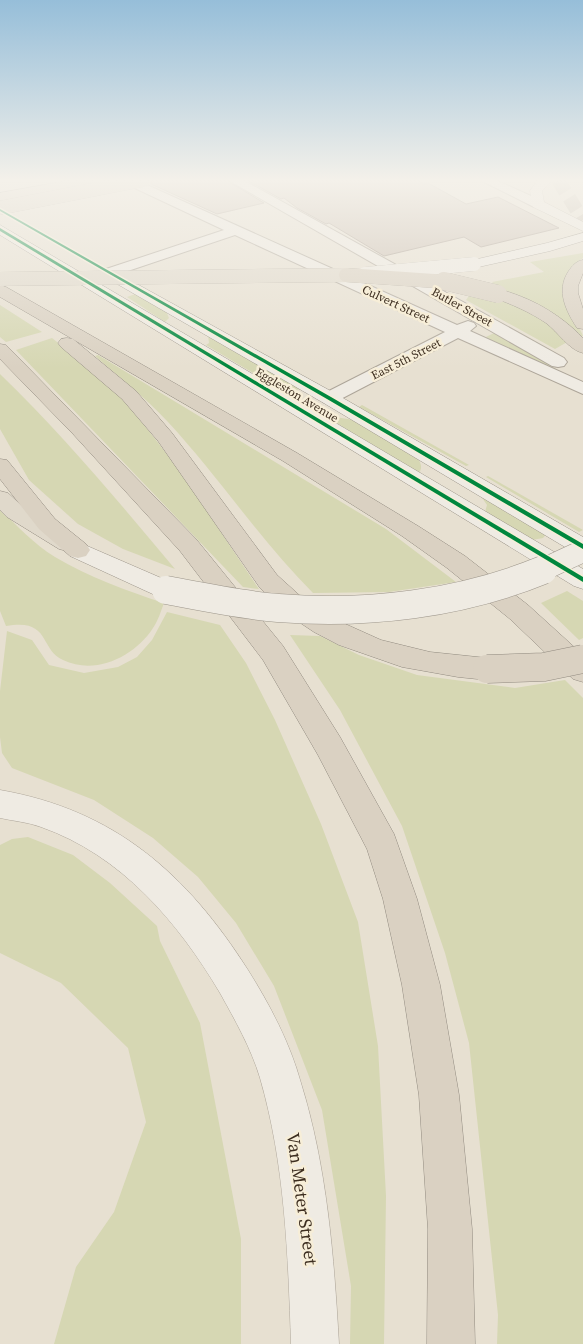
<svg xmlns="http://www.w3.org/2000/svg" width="583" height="1344" font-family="'Source Serif 4',serif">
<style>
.green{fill:#d6d7b3}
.building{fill:#cbbfb2;stroke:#a89c90}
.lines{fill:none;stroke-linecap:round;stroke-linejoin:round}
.motorway-tunnel{stroke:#c5bcae;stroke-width:14;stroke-dasharray:14 7;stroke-linecap:butt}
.minor-casing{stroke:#ada599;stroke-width:2}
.tertiary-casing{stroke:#ada599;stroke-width:1}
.secondary-casing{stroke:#9c958a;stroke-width:1}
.trunk-casing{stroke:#928b80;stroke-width:1}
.motorway-casing{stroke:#928b80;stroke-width:1}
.minor{fill:#efebe3;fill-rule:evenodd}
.tertiary{fill:#efebe3;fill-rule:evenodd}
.secondary{fill:#efebe3;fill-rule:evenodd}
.trunk{fill:#e0d9cb;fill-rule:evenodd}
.motorway{fill:#dad1c2;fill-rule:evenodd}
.secondary-bridge-far2-casing{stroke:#9c958a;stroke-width:14;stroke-linecap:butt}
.secondary-bridge-far1-casing{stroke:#9c958a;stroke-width:23;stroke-linecap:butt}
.secondary-bridge-casing{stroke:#9c958a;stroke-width:29;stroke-linecap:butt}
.trunk-bridge-casing{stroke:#928b80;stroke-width:14;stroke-linecap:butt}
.motorway-bridge-far2-casing{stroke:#928b80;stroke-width:14;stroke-linecap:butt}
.motorway-bridge-far1-casing{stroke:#928b80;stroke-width:18;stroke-linecap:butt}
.motorway-bridge-casing{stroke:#928b80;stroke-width:29;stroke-linecap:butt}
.secondary-bridge-far2{stroke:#efebe3;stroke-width:14}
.secondary-bridge-far1{stroke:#efebe3;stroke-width:22}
.secondary-bridge{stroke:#efebe3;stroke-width:28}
.trunk-bridge{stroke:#e0d9cb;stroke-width:14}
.motorway-bridge-far2{stroke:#dad1c2;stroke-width:14}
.motorway-bridge-far1{stroke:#dad1c2;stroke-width:18}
.motorway-bridge{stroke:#dad1c2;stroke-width:28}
.cycleway-casing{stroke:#f7eed8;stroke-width:3}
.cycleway{fill:#00873e;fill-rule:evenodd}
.labels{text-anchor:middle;stroke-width:5;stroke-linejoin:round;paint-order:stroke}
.far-street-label{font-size:12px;fill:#3d2e20;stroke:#f7eed8}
.near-street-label{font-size:18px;fill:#3d2e20;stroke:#f7eed8}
</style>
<rect width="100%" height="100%" fill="#e7e0d1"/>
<g class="green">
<path d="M583,253v5c-22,15 -23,35 -12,58 4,7 10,13 12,20l-3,1 -50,-36 -43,-16 7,-1 -2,-2 52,-10 -14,-10z"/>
<path d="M473,290c36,11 69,26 96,51l-14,8 -89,-49z"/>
<polygon points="138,293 166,311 169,318 165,322 127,297"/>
<polygon points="0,305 42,332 6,342 0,337"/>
<polygon points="496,332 558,370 484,338"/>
<polygon points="208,335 302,390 278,388 206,345 209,343"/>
<path d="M52,338c16,13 34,24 48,38 63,62 109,140 159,213l-16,-2 -227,-237z"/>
<path d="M98,355l288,174 70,53 -67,10 -76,1c-53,-53 -94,-116 -145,-171 -23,-25 -48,-44 -73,-66z"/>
<path d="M0,374c63,61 119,128 175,195l-52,-20 -45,-25 -49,-44 -29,-51z"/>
<polygon points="362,405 469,465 466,466 359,407"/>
<path d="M335,417l19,3 62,35c3,6 8,11 3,18l-91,-55z"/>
<polygon points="488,476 583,530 579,532 486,477"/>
<polygon points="478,492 548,532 543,538 532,540 485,512 487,505"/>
<path d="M0,509c17,17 34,35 55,48 34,20 72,34 109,46 -3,8 -6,18 -11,25 -18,28 -57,48 -90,32 -24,-11 -12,-42 -57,-34l-6,-15z"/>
<polygon points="567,591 583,601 583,638 579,640 541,603"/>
<polygon points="167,612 220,625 246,663 275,720 321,824 358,922 378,1046 386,1196 384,1344 350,1344 351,1286 322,1110 274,986 236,923 198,877 153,838 94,800 12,768 2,753 0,737 0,691 7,631 32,640 49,665 84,673 118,667 137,657 152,640"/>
<polygon points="290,635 320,636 359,655 417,675 515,688 565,680 583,698 583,1344 497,1344 498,1315 469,1043 445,953 402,826 340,710"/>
<polygon points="28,837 73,855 110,883 157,926 160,941 200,1023 241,1239 241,1344 54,1344 76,1267 114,1212 146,1122 128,1048 61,983 0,953 0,845 12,839"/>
</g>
<g class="building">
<polygon points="152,180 226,180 264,203 217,214 151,184"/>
<polygon points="247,180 418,180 424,184 428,183 466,204 498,197 559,228 481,247 464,237 384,256 329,223 326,224 297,208 284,198 281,199"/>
</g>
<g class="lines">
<polyline class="motorway-tunnel" points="558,180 583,220"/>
<g class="minor-casing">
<g id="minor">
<polygon points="123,180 136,180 457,325 468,321 474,323 476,326 470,331 583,382 583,394 458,338 335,402 329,403 323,402 320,398 323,394 445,332 235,235 113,276 103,276 101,273 103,270 224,230 124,183"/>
<polygon points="228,180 243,180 564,358 567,362 564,366 558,367 552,366"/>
<polygon points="480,180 496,180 542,201 544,204 542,207 534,207"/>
</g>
</g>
<g class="tertiary-casing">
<g id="tertiary">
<polygon points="538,180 555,180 548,184 542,191 544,202 583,222 583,231 533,207 530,191"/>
<path d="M0,790c115,20 187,84 248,180 22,35 42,73 53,113 26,84 33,173 38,261h-48c-3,-89 -6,-180 -31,-266 -9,-30 -25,-58 -40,-85 -42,-71 -99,-138 -179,-166 -13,-5 -28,-6 -41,-9z"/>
</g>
</g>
<g class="secondary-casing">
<g id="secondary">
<polygon points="0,225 583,569 583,589 574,586 0,235"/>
<polygon points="583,233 583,241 550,251 474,268 469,267 467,264 469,261 547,243"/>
<polygon points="117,273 336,394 583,537 583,555 575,553 322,402 112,281 109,278 112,275"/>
<polygon points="78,542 175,584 178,590 175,596 166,599 157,596 70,556 66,550 70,544"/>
</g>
</g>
<g class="trunk-casing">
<polygon id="trunk" points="0,491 8,493 23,507 75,537 79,543 75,549 67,551 59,549 7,517 0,510"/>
</g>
<g class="motorway-casing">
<g id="motorway">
<polygon points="71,180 98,180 92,184 0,201 0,193"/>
<path d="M583,260v13l-5,13v7l5,16v20l-6,-1c-11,-17 -21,-37 -9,-56 4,-6 8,-11 15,-12z"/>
<polygon points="0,285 6,287 297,453 418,526 465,556 528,605 583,655 583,682 573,679 510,619 447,568 402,536 283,461 0,297"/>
<path d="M498,289c32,8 62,25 85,49v15c-14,-3 -25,-21 -37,-30 -16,-11 -35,-19 -54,-26l-2,-3 2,-3z"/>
<polygon points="67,338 73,339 136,391 172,433 277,575 308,603 332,618 381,640 430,652 487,658 497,661 501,669 497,677 487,680 458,677 402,667 339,645 314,632 290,616 260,588 158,441 122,399 61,347 58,343 61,339"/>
<polygon points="0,344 6,345 196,539 283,646 340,737 394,834 417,899 440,985 459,1095 472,1229 475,1344 427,1344 428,1229 419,1095 402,985 383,899 367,849 318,755 263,660 180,551 73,434 0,359"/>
<polygon points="0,459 7,460 55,519 86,544 90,550 86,556 78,558 70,556 39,529 0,479"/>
</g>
</g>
<use href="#minor" class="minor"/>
<use href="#tertiary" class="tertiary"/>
<use href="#secondary" class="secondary"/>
<use href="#trunk" class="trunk"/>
<use href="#motorway" class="motorway"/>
<g class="secondary-bridge-far2-casing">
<polyline id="secondary-bridge-far2" points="365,274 474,264"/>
</g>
<g class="secondary-bridge-far1-casing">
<polyline id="secondary-bridge-far1" points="540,571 583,551"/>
</g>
<g class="secondary-bridge-casing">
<path id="secondary-bridge" d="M166,590c37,7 75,15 112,18 89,7 182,-4 265,-38"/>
</g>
<g class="trunk-bridge-casing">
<polyline id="trunk-bridge" points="0,279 346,275"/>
</g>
<g class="motorway-bridge-far2-casing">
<g id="motorway-bridge-far2">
<polyline points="0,208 143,180"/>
<polyline points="346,275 449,282"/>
</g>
</g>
<g class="motorway-bridge-far1-casing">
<polyline id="motorway-bridge-far1" points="444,281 498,294"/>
</g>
<g class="motorway-bridge-casing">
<polyline id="motorway-bridge" points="487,669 544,667 583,659"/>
</g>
<use href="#secondary-bridge-far2" class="secondary-bridge-far2"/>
<use href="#secondary-bridge-far1" class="secondary-bridge-far1"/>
<use href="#secondary-bridge" class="secondary-bridge"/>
<use href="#trunk-bridge" class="trunk-bridge"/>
<use href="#motorway-bridge-far2" class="motorway-bridge-far2"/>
<use href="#motorway-bridge-far1" class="motorway-bridge-far1"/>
<use href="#motorway-bridge" class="motorway-bridge"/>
<g class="cycleway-casing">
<g id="cycleway">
<polygon points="0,209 331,397 583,544 583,549 327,399 0,211"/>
<polygon points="0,228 583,577 583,582 0,231"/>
</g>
</g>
<use href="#cycleway" class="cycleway"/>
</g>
<linearGradient id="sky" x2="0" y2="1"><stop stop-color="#96bed9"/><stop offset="0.49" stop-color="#f4f1ea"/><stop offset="1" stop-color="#f4f1ea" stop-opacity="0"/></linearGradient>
<rect width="583" height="368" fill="url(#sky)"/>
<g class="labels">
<g class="far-street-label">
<text transform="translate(396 304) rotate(25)" y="4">Culvert Street</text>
<text transform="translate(462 307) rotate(29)" y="4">Butler Street</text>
<text transform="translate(406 359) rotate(-27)" y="4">East 5th Street</text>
<text transform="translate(297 395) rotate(31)" y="4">Eggleston Avenue</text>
</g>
<g class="near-street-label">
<text transform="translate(302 1199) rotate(82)" y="6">Van Meter Street</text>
</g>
</g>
</svg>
